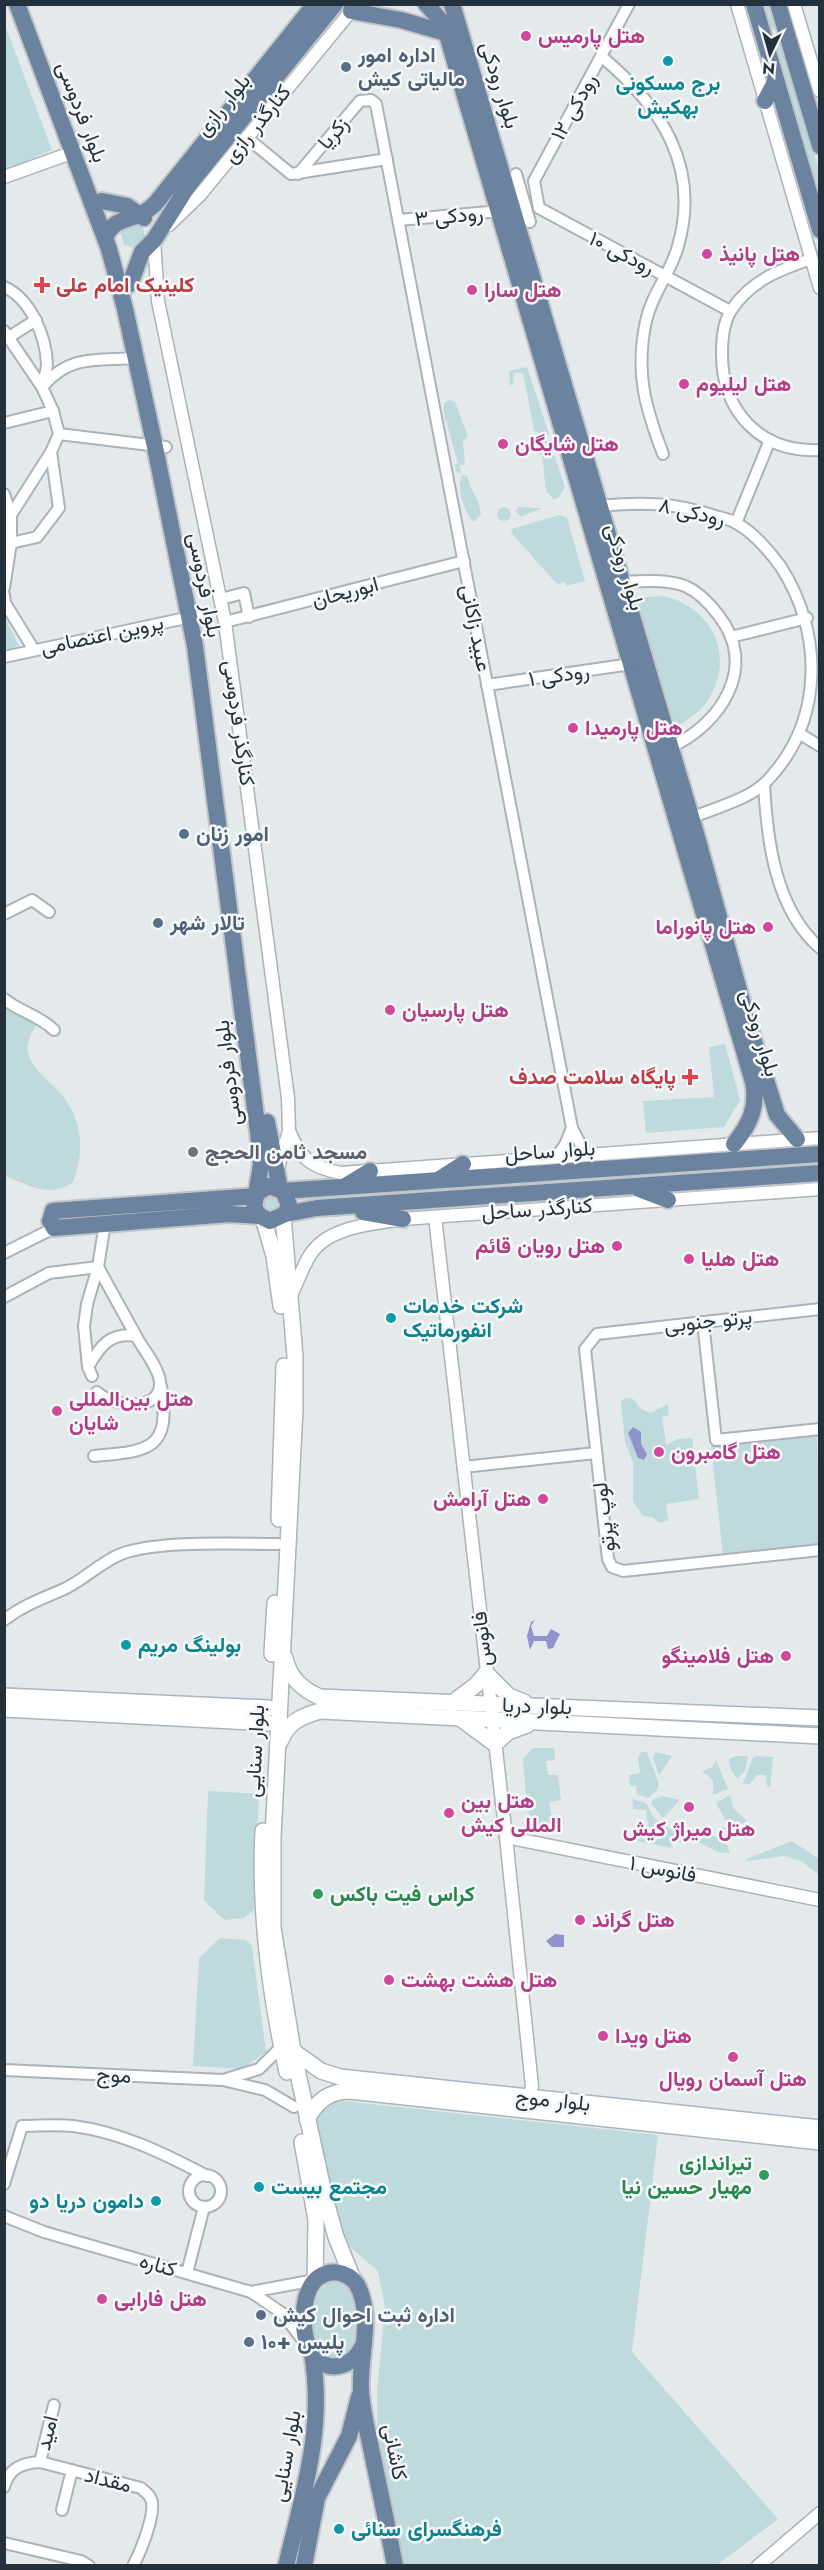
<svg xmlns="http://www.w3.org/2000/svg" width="824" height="2570" font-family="Jost,Vazirmatn,sans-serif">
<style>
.green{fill:#bfdadc}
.water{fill:#9093cd}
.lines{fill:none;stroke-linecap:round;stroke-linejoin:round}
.minor-casing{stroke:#abb2b8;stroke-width:14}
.tertiary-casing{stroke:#abb2b8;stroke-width:15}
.secondary-casing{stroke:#a9b4bd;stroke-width:18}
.primary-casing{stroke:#c2c5c9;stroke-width:20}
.minor{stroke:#fff;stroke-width:10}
.tertiary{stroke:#fff;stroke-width:12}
.secondary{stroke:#fff;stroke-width:15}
.primary{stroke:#6c839f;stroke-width:16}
.hotel-dot{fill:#d1479c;stroke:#f4f8f9;stroke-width:2}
.culture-dot{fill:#0f9aa8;stroke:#f4f8f9;stroke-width:2}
.service-dot{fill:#5c6f8a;stroke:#f4f8f9;stroke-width:2}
.health-dot{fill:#e0444e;stroke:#f4f8f9;stroke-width:2}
.worship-dot{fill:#6b7280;stroke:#f4f8f9;stroke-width:2}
.leisure-dot{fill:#2e9e5b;stroke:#f4f8f9;stroke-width:2}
.labels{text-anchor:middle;stroke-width:5;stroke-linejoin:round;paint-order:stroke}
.hotel-label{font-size:21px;font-weight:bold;fill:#b23c85;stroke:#f4f8f9;text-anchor:start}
.service-label{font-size:21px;font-weight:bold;fill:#4e5e75;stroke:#f4f8f9;text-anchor:start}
.culture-label{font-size:21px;font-weight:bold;fill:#0d838f;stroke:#f4f8f9;text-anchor:start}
.street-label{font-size:21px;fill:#25303d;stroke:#f4f8f9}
.health-label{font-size:21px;font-weight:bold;fill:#be3a42;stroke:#f4f8f9;text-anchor:start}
.worship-label{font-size:21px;font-weight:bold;fill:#5b616d;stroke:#f4f8f9;text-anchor:start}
.leisure-label{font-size:21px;font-weight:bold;fill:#27864d;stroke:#f4f8f9;text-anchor:start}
</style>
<rect width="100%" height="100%" fill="#e4eaec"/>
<g class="green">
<polygon points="761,5 771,5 778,28 769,30"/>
<polygon points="4,22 52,150 5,171 4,171"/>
<polygon points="780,34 819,171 819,205 770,37"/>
<polygon points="773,96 819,255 819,270 770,102"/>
<polygon points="139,224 144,230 145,239 136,248 124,245 120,230"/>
<polygon points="527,367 549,434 545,437 534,430 523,373 514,373 513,385 510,385 509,371"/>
<polygon points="450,400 455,402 468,436 463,441 465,465 460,465 461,474 456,471 455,464 458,463 443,410 445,402"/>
<polygon points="541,439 549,441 551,446 565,487 560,496 554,500 546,491 542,455 539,455 538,447 532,448 531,443"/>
<path d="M462,475l5,1c3,14 12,22 14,38l-7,8c-10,-8 -18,-36 -12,-47z"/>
<polygon points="518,507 542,508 521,517 516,511"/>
<circle cx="504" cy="514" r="7"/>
<polygon points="560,515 567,518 585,581 566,586 565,582 557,584 513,535 511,529"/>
<path d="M664,596c47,11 71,58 46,101 -9,16 -25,24 -39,34l-40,-133z"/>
<polygon points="5,618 19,646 8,650 5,647"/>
<path d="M4,1005l35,16c-31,42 10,52 28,81 16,25 17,53 6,80 -22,17 -45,3 -68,-6z"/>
<polygon points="725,1044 740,1100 724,1127 646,1133 643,1101 714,1097 709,1047"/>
<circle cx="271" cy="1203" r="9"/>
<polygon points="625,1398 633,1399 640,1408 650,1413 668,1404 669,1415 662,1417 666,1445 678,1439 692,1438 699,1499 666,1504 668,1520 660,1523 652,1517 643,1516 633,1501 633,1463 625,1442 621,1401"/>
<polygon points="817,1435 819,1544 723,1555 711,1446"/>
<polygon points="533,1748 554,1748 555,1760 546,1761 548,1775 558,1775 561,1800 549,1802 552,1817 563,1816 564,1824 536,1823 527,1811 523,1759"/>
<polygon points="641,1752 647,1752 659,1784 657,1790 648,1798 637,1794 636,1786 630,1786 629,1775 640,1773 638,1759"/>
<polygon points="656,1752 672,1756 659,1775 653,1757"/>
<path d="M736,1756h12l-3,15 -7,7c-6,-4 -9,-11 -9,-19z"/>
<polygon points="757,1756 773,1757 770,1787 767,1786 766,1775 757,1775 750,1784 743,1784 753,1757"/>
<polygon points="716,1760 728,1789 713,1795 713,1780 702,1771 712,1767"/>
<polygon points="208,1791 259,1794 254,1910 244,1918 224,1920 204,1900"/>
<polygon points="730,1795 734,1809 747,1821 724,1834 717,1831 728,1825 716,1803"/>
<polygon points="662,1796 680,1800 663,1818 651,1803 652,1800"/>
<polygon points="632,1799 646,1803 654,1818 678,1834 692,1840 672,1843 671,1848 638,1841 637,1827 648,1825 646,1810 633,1809"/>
<polygon points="713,1836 725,1840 730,1853 718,1852 698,1842 698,1839"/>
<polygon points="792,1841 819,1859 819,1875 803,1862 785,1856 747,1861 747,1859"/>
<polygon points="220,1938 246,1940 252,1946 266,2052 242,2069 193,2066 199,1958"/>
<polygon points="334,2100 658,2135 632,2352 778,2519 717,2565 404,2565 377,2435 377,2390 385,2307 378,2271 351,2248 341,2229 314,2117"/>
<path d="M335,2281l14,8c7,16 7,34 5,51 -2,17 -24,24 -34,9 -12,-16 -10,-65 15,-68z"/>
</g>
<g class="water">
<polygon points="633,1427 641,1432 641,1444 647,1454 644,1460 638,1458 628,1433"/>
<polygon points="535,1620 531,1626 534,1636 547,1636 551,1629 560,1634 553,1648 548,1649 546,1641 534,1641 530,1650 527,1636 531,1622"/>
<polygon points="555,1934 564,1935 564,1947 552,1947 546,1941"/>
</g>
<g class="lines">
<g class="minor-casing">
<g id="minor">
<path d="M602,57c59,49 99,110 76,189 -7,27 -26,47 -32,75 -11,51 -1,86 17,133"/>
<polyline points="246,137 291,174 387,159"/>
<polyline points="298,174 360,101 371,100 376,104 572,1128 586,1155"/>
<polyline points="516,174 530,222"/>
<polyline points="534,181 629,4"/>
<polyline points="534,181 539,208"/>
<polyline points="539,208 730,311"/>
<polyline points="399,220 500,211"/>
<path d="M811,259c-32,11 -59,21 -79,50 -9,13 -10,30 -10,45 0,57 38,99 98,96"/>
<path d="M4,287c26,11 42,49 43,77 0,7 -4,16 -5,23"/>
<polyline points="4,331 42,387 53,411 59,434 51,452 11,515 11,543 4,588"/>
<polyline points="9,337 36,320"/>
<path d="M44,385c27,-31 54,-24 92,-27"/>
<polyline points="4,423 53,411"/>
<polyline points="59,434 166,447"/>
<polyline points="4,494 11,515"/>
<path d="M599,506c43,-4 74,-4 116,10 7,2 15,3 21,7 17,9 34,29 45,44 43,68 43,156 -16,216 -16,16 -53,26 -74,35"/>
<polyline points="736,523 770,440"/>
<polyline points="11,543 37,537 59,508 51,452"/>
<path d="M621,582c19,-1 45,-3 64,4 14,6 25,18 34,30 40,52 1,109 -50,132"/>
<polyline points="4,595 5,603 34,650"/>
<polyline points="221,599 244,593 249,617"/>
<polyline points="225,622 464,561"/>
<polyline points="731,637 807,618"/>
<polyline points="4,657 200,615"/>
<polyline points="487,685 631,664"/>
<polyline points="800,734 820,746"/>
<path d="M764,784c3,56 11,125 56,164"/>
<polyline points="4,914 32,900 49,912"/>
<path d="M4,999c16,13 35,16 50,31"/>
<polyline points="556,1157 565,1145 572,1128"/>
<polyline points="4,1253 54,1228"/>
<polyline points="98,1267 136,1336"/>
<polyline points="4,1297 49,1273 98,1267"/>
<polyline points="820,1309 597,1334 585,1349 608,1559 612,1567 623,1571 820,1550"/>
<polyline points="703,1322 716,1440 820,1429"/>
<polyline points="88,1367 84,1326 87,1304 98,1267 105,1223"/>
<path d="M92,1376l-4,-9c12,-21 22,-35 48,-31 7,13 23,32 24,46 2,31 -48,25 -63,10"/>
<path d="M94,1456c54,-5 78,-5 67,-70"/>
<polyline points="463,1467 596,1453"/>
<path d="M4,1620c18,-14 37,-21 58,-30 21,-9 37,-27 59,-36 38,-14 115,-10 157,-10"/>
<polyline points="4,2070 223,2080 265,2090 294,2107"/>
<polyline points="226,2079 259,2069 281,2047"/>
<circle cx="205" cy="2191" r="16"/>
<path d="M4,2184l18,-58c17,0 35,-2 51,0 48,6 92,28 134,50"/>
<polyline points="4,2216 44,2232 251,2292 315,2280"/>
<polyline points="187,2273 204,2207"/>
<polyline points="251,2292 282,2313 305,2343"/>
<polyline points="40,2462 54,2405"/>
<path d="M4,2487c5,-19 18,-24 36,-25l101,26c3,3 9,7 10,11 6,13 -11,54 -18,67"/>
<polyline points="62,2510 72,2470"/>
<polyline points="4,2543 81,2561 89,2566"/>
</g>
</g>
<g class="tertiary-casing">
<g id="tertiary">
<polyline points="737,4 820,288"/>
<polyline points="794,4 820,91"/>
<polyline points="4,177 74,152"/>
<polyline points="169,225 200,195 356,5"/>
<polyline points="157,237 154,240 158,301 225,622 288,1098 289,1131 277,1171"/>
<path d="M289,1131c12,28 21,36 52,42l479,-35"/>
<polyline points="435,1217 506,1837 532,2086 530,2097"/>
<path d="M290,1297c7,-13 12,-29 20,-42 18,-29 64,-31 93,-36l417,-30"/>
<polyline points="506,1837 820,1900"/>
<polyline points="758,2566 820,2513"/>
</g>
</g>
<g class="secondary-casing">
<g id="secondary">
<polyline points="283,1216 295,1356 295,1409 273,1837 273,1928 293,2051 325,2198 336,2237 353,2279"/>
<polyline points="263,1218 274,1256 281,1306"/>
<polyline points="279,1519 284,1366"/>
<polyline points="272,1654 275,1603"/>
<path d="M285,1658c4,19 18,32 35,39l500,21"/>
<polyline points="4,1696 269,1708"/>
<polyline points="452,1703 476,1685 486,1673 509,1696 524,1702"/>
<polyline points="4,1709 269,1723"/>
<polyline points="461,1719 495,1744 508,1732 527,1725"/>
<path d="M280,1742c7,-19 21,-26 40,-31l500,25"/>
<path d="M263,1831c-4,82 6,160 24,241"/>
<polyline points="293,2051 321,2071 340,2077 820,2128"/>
<path d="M307,2119c10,-18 22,-28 43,-28l470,51"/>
<polyline points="302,2142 316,2220 315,2280"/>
</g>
</g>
<g class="primary-casing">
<g id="primary">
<polyline points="17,4 109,249 125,309 155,447 195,646 258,1132 261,1164 254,1208 260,1216 270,1221 285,1214 289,1205 283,1191 269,1186 257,1193"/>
<path d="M426,4l18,20 6,21 303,1037c5,25 -3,42 -19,62"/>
<polyline points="452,4 697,837 747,1019 777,1115 797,1139"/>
<polyline points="754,4 820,230"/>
<polyline points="778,4 820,146"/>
<polyline points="351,11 401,20 446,33"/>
<polyline points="765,101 776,80"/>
<polyline points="102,201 127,206 144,218"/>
<path d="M105,237c9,-17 18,-16 34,-22 6,-2 11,-7 16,-11l160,-200"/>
<polyline points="130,284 142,252 154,240 188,186 335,4"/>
<polyline points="267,1122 280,1189"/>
<polyline points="438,1180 463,1164"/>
<polyline points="345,1186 370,1171"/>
<polyline points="639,1189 668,1200"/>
<polyline points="283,1191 820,1154"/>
<polyline points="256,1196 53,1211 50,1221 54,1228 229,1214 260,1216"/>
<polyline points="363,1212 403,1219"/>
<polyline points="285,1214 317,1208 820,1173"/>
<path d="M362,2347c-9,20 -36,28 -50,7 -12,-18 -12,-65 7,-77 15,-10 35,-3 41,14 12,31 -1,67 1,100 1,20 7,42 11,62 8,38 16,75 23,113"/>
<path d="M286,2566c17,-72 39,-138 26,-212"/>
<polyline points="304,2566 317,2498 349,2436 359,2397"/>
</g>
</g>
<use href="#minor" class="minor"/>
<use href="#tertiary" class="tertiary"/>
<use href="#secondary" class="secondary"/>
<use href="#primary" class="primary"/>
</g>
<g class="hotel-dot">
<circle cx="526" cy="36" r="6"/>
<circle cx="707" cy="254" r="6"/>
<circle cx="472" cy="290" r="6"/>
<circle cx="684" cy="384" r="6"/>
<circle cx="503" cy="444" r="6"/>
<circle cx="573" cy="728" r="6"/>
<circle cx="768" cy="927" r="6"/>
<circle cx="390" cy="1010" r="6"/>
<circle cx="617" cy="1246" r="6"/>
<circle cx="689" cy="1259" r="6"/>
<circle cx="57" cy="1411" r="6"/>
<circle cx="659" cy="1452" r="6"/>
<circle cx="543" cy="1499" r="6"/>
<circle cx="786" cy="1656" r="6"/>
<circle cx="689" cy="1807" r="6"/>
<circle cx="449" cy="1813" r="6"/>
<circle cx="580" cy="1920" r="6"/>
<circle cx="389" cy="1980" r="6"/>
<circle cx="603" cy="2036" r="6"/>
<circle cx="733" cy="2057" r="6"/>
<circle cx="102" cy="2299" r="6"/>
</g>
<g class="culture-dot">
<circle cx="668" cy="61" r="6"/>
<circle cx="391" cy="1318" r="6"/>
<circle cx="126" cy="1645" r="6"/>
<circle cx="259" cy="2187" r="6"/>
<circle cx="156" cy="2201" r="6"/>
<circle cx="339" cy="2529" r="6"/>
</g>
<g class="service-dot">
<circle cx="346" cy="67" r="6"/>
<circle cx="184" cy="834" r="6"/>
<circle cx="158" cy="923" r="6"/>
<circle cx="261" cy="2315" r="6"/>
<circle cx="249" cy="2342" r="6"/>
</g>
<g class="health-dot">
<path d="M39 276h6v6h6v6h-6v6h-6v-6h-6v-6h6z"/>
<path d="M687 1068h6v6h6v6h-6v6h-6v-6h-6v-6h6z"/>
</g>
<circle class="worship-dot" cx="193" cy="1152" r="6"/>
<g class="leisure-dot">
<circle cx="318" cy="1894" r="6"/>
<circle cx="764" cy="2175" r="6"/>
</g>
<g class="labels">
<g class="hotel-label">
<text x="538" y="43">هتل پارمیس</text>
<text x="719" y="261">هتل پانیذ</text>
<text x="484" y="297">هتل سارا</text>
<text x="696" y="391">هتل لیلیوم</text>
<text x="515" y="451">هتل شایگان</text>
<text x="585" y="735">هتل پارمیدا</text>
<text x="756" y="934" text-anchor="end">هتل پانوراما</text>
<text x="402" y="1017">هتل پارسیان</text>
<text x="605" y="1253" text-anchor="end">هتل رویان قائم</text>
<text x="701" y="1266">هتل هلیا</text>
<text x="69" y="1406">هتل بین‌المللی<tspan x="69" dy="24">شایان</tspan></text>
<text x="671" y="1459">هتل گامبرون</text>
<text x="531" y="1506" text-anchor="end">هتل آرامش</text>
<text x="774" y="1663" text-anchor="end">هتل فلامینگو</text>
<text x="461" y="1808">هتل بین<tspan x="461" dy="24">المللی کیش</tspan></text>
<text x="689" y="1836" text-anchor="middle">هتل میراژ کیش</text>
<text x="592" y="1927">هتل گراند</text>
<text x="401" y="1987">هتل هشت بهشت</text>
<text x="615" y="2043">هتل ویدا</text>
<text x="733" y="2086" text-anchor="middle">هتل آسمان رویال</text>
<text x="114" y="2306">هتل فارابی</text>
</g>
<g class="service-label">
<text x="358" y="62">اداره امور<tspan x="358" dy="24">مالیاتی کیش</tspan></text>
<text x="196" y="841">امور زنان</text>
<text x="170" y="930">تالار شهر</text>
<text x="273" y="2322">اداره ثبت احوال کیش</text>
<text x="261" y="2349">پلیس +۱۰</text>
</g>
<g class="culture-label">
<text x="668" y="90" text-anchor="middle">برج مسکونی<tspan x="668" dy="24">بهکیش</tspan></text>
<text x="403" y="1313">شرکت خدمات<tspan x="403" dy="24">انفورماتیک</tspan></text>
<text x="138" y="1652">بولینگ مریم</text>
<text x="271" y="2194">مجتمع بیست</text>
<text x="144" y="2208" text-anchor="end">دامون دریا دو</text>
<text x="351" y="2536">فرهنگسرای سنائی</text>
</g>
<g class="street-label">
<text transform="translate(500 85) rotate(73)" y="7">بلوار رودکی</text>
<text transform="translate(223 105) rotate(-51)" y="7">بلوار رازی</text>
<text transform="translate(574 107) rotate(-61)" y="7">رودکی ۱۲</text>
<text transform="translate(82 112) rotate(69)" y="7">بلوار فردوسی</text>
<text transform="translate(257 124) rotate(-51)" y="7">کنارگذر رازی</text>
<text transform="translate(333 133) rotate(-50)" y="7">زکریا</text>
<text transform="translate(449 216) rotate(-5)" y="7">رودکی ۳</text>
<text transform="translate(622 253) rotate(27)" y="7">رودکی ۱۰</text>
<text transform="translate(692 512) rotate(13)" y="7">رودکی ۸</text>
<text transform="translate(625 567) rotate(73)" y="7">بلوار رودکی</text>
<text transform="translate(205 585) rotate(79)" y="7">بلوار فردوسی</text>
<text transform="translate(345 592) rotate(-15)" y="7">ابوریحان</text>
<text transform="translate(476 628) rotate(79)" y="7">عبید زاکانی</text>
<text transform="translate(102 635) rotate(-12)" y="7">پروین اعتصامی</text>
<text transform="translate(559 675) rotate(-8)" y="7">رودکی ۱</text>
<text transform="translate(239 723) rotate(82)" y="7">کنارگذر فردوسی</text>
<text transform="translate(760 1033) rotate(73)" y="7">بلوار رودکی</text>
<text transform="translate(228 1073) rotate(-97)" y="7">بلوار فردوسی</text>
<text transform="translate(550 1151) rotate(-4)" y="7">بلوار ساحل</text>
<text transform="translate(537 1209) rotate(-4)" y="7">کنارگذر ساحل</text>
<text transform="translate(708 1321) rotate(-6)" y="7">پرتو جنوبی</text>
<text transform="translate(604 1517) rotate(-97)" y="7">لوپ پرتو</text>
<text transform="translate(482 1639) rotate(-96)" y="7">فانوس</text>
<text transform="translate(537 1706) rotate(2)" y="7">بلوار دریا</text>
<text transform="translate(255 1751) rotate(-87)" y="7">بلوار سنایی</text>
<text transform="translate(663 1869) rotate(11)" y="7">فانوس ۱</text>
<text transform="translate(114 2075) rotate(3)" y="7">موج</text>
<text transform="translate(553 2100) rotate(6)" y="7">بلوار موج</text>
<text transform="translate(158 2265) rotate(16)" y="7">کناره</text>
<text transform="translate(47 2433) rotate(-76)" y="7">امید</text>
<text transform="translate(395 2452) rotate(79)" y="7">کاشانی</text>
<text transform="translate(286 2456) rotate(-80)" y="7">بلوار سنایی</text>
<text transform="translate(108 2480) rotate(14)" y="7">مقداد</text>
</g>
<g class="health-label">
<text x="56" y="292">کلینیک امام علی</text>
<text x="676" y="1084" text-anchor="end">پایگاه سلامت صدف</text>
</g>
<g class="worship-label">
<text x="205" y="1159">مسجد ثامن الحجج</text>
</g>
<g class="leisure-label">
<text x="330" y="1901">کراس فیت باکس</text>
<text x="752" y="2170" text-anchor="end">تیراندازی<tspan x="752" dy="24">مهیار حسین نیا</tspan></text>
</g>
</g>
<rect width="824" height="2570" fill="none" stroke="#25303d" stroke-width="12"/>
<g transform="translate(770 54) rotate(185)" stroke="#f4f8f9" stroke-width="4.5" paint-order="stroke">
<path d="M0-4.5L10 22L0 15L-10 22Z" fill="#25303d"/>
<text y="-9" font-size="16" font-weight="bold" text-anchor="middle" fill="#25303d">N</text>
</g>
</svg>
